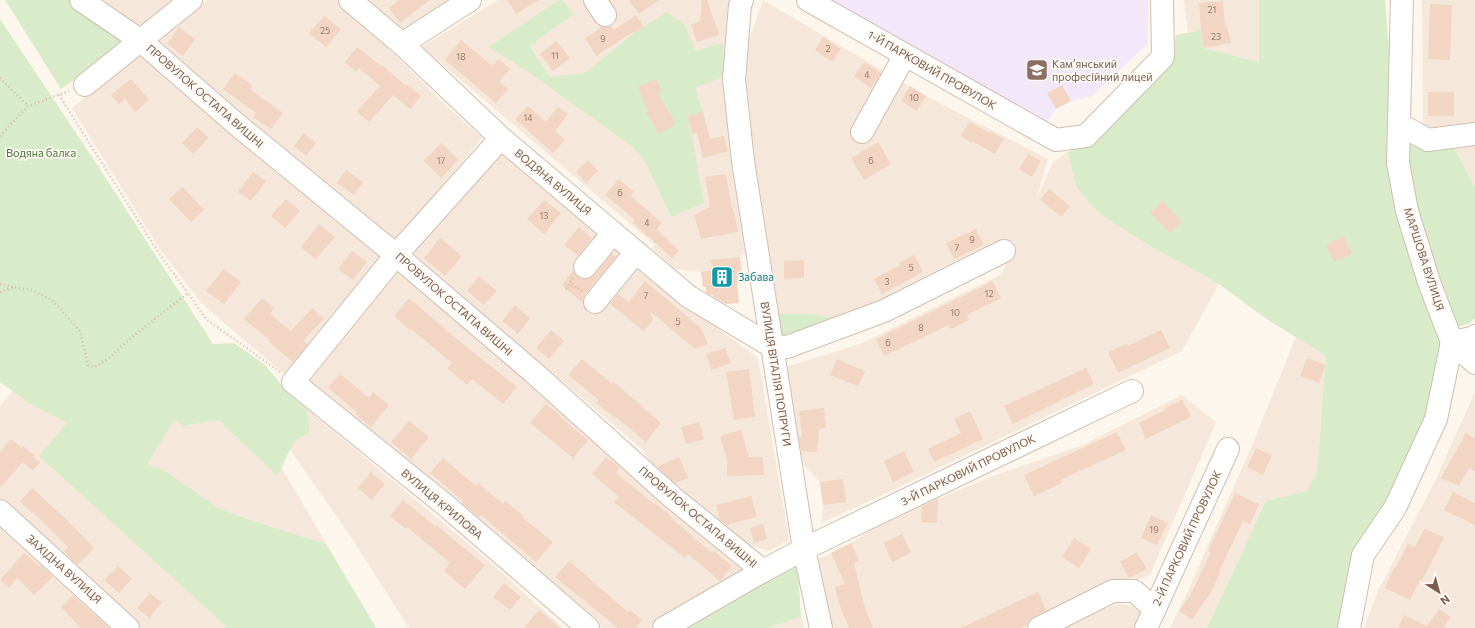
<svg xmlns="http://www.w3.org/2000/svg" width="1475" height="628" font-family="Commissioner,sans-serif">
<style>
.residential{fill:#f5e8da}
.education{fill:#f3e8fa}
.green{fill:#d8ecc9}
.building{fill:#f3d5c3}
.lines{fill:none;stroke-linecap:round;stroke-linejoin:round}
.minor-casing{stroke:#d1beb0;stroke-width:24}
.path{stroke:#d9b8a5;stroke-width:2.5;stroke-dasharray:1 3;stroke-linecap:butt}
.minor{stroke:#fff;stroke-width:22}
.labels{text-anchor:middle;stroke-width:3.5;stroke-linejoin:round;paint-order:stroke}
.number-label{font-size:9px;fill:#987a6a}
.education-label{font-size:11px;fill:#785e54;stroke:#fffaf3;text-anchor:start}
.street-label{font-size:11px;fill:#7a5c4d;stroke:#fffaf3}
.park-label{font-size:11px;fill:#537a41;stroke:#fffaf3}
.culture-label{font-size:11px;fill:#0d838f;stroke:#fffaf3;text-anchor:start}
</style>
<rect width="100%" height="100%" fill="#fdf6ec"/>
<g class="residential">
<polygon points="86,0 177,0 135,33"/>
<polygon points="207,0 337,0 367,27 441,101 482,138 392,246 157,45 158,37"/>
<polygon points="363,0 452,0 403,31"/>
<polygon points="498,0 730,0 725,48 727,88 745,253 724,269 701,272 675,269 652,248 655,245 422,47"/>
<polygon points="763,0 926,96 1048,159 1036,200 1053,162 1068,152 1096,143 1125,113 1169,256 1219,284 1182,351 889,492 821,523 823,505 820,482 792,452 780,369 862,343 1002,274 1015,241 851,320 812,314 769,314 739,69"/>
<polygon points="1184,0 1259,0 1260,62 1204,48 1201,30 1188,33"/>
<polygon points="1422,0 1475,0 1475,187 1453,146 1423,129"/>
<polygon points="143,52 382,257 289,378 202,304 159,248 72,108"/>
<polygon points="502,150 672,294 758,358 789,540 769,551 741,542 666,487 642,449 412,253"/>
<polygon points="398,271 747,573 649,628 603,628 442,488 307,380"/>
<polygon points="1296,337 1326,356 1317,472 1308,491 1266,501 1207,628 1170,628 1188,591 1253,443"/>
<polygon points="13,391 32,405 68,423 174,420 183,426 219,420 277,475 281,467 376,628 141,628 0,500 0,406"/>
<polygon points="1475,392 1475,628 1364,628 1377,593 1436,479"/>
<polygon points="1182,395 1216,422 1150,575 1093,595 1030,628 825,628 811,563 851,543 918,499 943,497 993,476 1083,445"/>
<polygon points="307,409 484,557 563,628 409,628 349,534 290,450 294,442 310,432"/>
<polygon points="0,524 113,628 0,628"/>
<polygon points="1118,604 1131,606 1144,612 1136,628 1062,628 1077,619"/>
<polygon points="801,617 804,628 768,628"/>
</g>
<polygon class="education" points="830,0 1148,0 1148,44 1092,96 1071,101 1056,109 1047,123"/>
<g class="green">
<polygon points="5,0 69,0 131,40 61,89"/>
<polygon points="559,0 562,0 574,14 529,46 550,77 585,73 634,33 667,12 685,25 695,51 722,43 725,76 695,88 703,112 688,116 704,203 671,217 645,161 633,147 523,68 488,47"/>
<polygon points="1259,0 1385,0 1391,74 1441,341 1431,417 1396,477 1343,628 1207,628 1266,501 1307,491 1317,472 1326,356 1265,318 1219,284 1147,244 1101,215 1077,188 1068,152 1096,143 1172,64 1176,35 1201,30 1204,48 1259,62"/>
<polygon points="0,19 94,160 213,344 234,343 265,365 288,393 307,409 310,432 294,442 277,476 219,420 183,426 174,420 147,464 167,472 218,508 252,521 326,544 376,628 228,628 39,456 67,423 32,405 0,382"/>
<polygon points="1404,131 1453,146 1475,187 1475,318 1469,324 1457,327 1411,201"/>
<polygon points="769,314 812,314 851,320 786,343"/>
<polygon points="795,565 798,571 801,617 768,628 671,628"/>
</g>
<g class="building">
<polygon points="399,0 430,0 400,23 389,8"/>
<polygon points="507,0 539,0 516,14"/>
<polygon points="629,0 659,0 639,14"/>
<polygon points="702,0 707,0 719,35 697,42 691,25 700,21"/>
<polygon points="1223,1 1225,26 1227,25 1231,43 1204,48 1201,30 1199,3"/>
<polygon points="1430,4 1452,5 1450,60 1428,59"/>
<polygon points="636,15 644,27 634,33 633,32 596,56 585,38 602,27 606,27 611,26 614,30"/>
<polygon points="324,16 341,29 326,47 309,33"/>
<polygon points="179,27 195,39 183,56 167,44"/>
<polygon points="823,37 841,49 832,62 815,50"/>
<polygon points="461,40 492,66 499,59 510,69 499,82 508,89 496,103 445,60"/>
<polygon points="556,41 570,58 553,71 540,54"/>
<polygon points="357,47 381,66 382,65 406,86 407,84 421,96 410,109 393,95 369,122 357,111 380,86 359,68 356,72 345,62"/>
<polygon points="864,62 881,73 871,88 854,76"/>
<polygon points="235,73 252,85 250,89 283,113 271,129 253,117 256,113 223,89"/>
<polygon points="131,79 149,100 135,112 125,99 119,104 111,95"/>
<polygon points="656,79 662,92 658,93 676,124 659,134 646,112 648,111 638,87"/>
<polygon points="1062,85 1071,101 1056,109 1047,93"/>
<polygon points="910,86 926,96 917,111 901,101"/>
<rect x="1428" y="92" width="26" height="24"/>
<polygon points="528,106 546,122 558,107 568,114 555,131 565,140 553,153 515,119"/>
<polygon points="703,112 710,139 724,136 728,151 703,158 697,133 692,134 688,116"/>
<polygon points="970,122 988,132 989,131 1004,139 995,154 972,141 971,143 961,136"/>
<polygon points="197,127 209,138 193,154 182,143"/>
<polygon points="304,133 316,143 306,156 294,146"/>
<polygon points="878,142 891,164 864,180 851,158"/>
<polygon points="441,143 458,160 441,178 424,161"/>
<polygon points="1028,154 1041,161 1032,177 1019,169"/>
<polygon points="588,160 598,171 586,183 576,172"/>
<polygon points="346,170 363,182 354,195 337,183"/>
<polygon points="253,172 266,181 251,201 238,192"/>
<polygon points="726,174 732,208 733,207 738,232 701,239 694,215 710,207 705,177"/>
<polygon points="619,179 634,192 631,196 662,223 657,229 679,251 672,258 633,223 635,220 605,195"/>
<polygon points="183,187 204,210 191,222 169,199"/>
<polygon points="1049,189 1070,206 1061,217 1040,200"/>
<polygon points="286,199 300,211 285,228 271,216"/>
<polygon points="544,200 561,213 544,234 527,219"/>
<polygon points="1162,201 1182,221 1170,233 1150,213"/>
<polygon points="319,224 335,237 316,259 301,247"/>
<polygon points="579,227 592,238 578,256 564,245"/>
<polygon points="976,229 984,245 954,259 946,243"/>
<polygon points="1344,236 1352,254 1334,262 1326,245"/>
<polygon points="440,238 462,256 445,276 424,258"/>
<polygon points="352,251 367,262 353,280 338,269"/>
<polygon points="612,254 616,257 585,294 583,300 583,303 562,285 573,271 577,276 583,279 590,279 595,275"/>
<polygon points="914,255 923,272 882,294 874,279 900,265 899,263"/>
<polygon points="740,257 743,282 737,283 739,303 726,304 713,297 713,295 710,295 706,293 706,287 703,287 701,272 715,270 710,260"/>
<polygon points="804,260 804,278 784,279 784,261"/>
<polygon points="224,269 241,282 224,304 206,291"/>
<polygon points="479,276 497,291 484,305 467,291"/>
<polygon points="645,281 701,328 708,344 695,349 650,311 653,320 644,331 610,304 618,294 629,302"/>
<polygon points="993,281 1001,298 967,315 969,320 951,329 949,325 884,356 876,339"/>
<polygon points="262,298 274,308 270,314 291,331 312,308 324,319 303,341 308,344 293,362 269,342 270,340 244,319"/>
<polygon points="409,298 457,339 517,387 503,404 472,379 467,385 447,368 452,363 411,329 410,330 394,316"/>
<polygon points="515,305 530,318 518,334 502,321"/>
<polygon points="551,330 564,341 549,359 536,348"/>
<polygon points="1161,330 1170,348 1118,373 1108,352 1127,344 1128,346"/>
<polygon points="725,348 731,363 711,370 706,354"/>
<polygon points="1307,358 1326,365 1319,383 1300,376"/>
<polygon points="582,359 612,384 614,382 661,423 646,442 616,417 615,418 596,403 599,400 568,375"/>
<polygon points="837,359 865,371 858,386 830,375"/>
<polygon points="1086,368 1094,384 1013,424 1004,406"/>
<polygon points="749,369 755,417 734,420 726,372"/>
<polygon points="340,374 369,398 373,392 389,405 371,427 355,414 357,412 328,388"/>
<polygon points="1182,400 1191,417 1146,439 1139,423 1166,410 1165,408"/>
<polygon points="546,404 560,415 559,416 588,440 573,458 530,423"/>
<polygon points="824,408 826,428 819,429 817,452 801,451 799,437 802,437 799,411"/>
<polygon points="970,411 983,439 934,462 928,449 961,433 954,419"/>
<polygon points="409,421 429,437 411,459 391,442"/>
<polygon points="699,422 704,439 686,444 681,427"/>
<polygon points="741,430 749,457 763,457 764,475 727,476 727,460 720,436"/>
<polygon points="1117,432 1126,450 1060,480 1062,483 1034,496 1024,475"/>
<polygon points="1466,433 1475,438 1475,471 1469,468 1459,486 1441,478"/>
<polygon points="11,439 22,448 23,446 35,456 33,457 40,462 33,471 23,462 0,488 0,452"/>
<polygon points="1256,448 1272,455 1263,475 1247,467"/>
<polygon points="904,451 914,472 893,482 884,461"/>
<polygon points="606,457 620,468 616,473 654,504 655,503 672,517 671,518 712,553 714,551 732,566 720,581 688,554 685,558 614,502 619,497 592,474"/>
<polygon points="679,457 688,478 675,483 659,469 658,466"/>
<polygon points="443,458 476,486 478,483 503,504 505,501 524,516 523,518 553,542 536,562 481,515 479,517 462,503 463,501 430,473"/>
<polygon points="371,472 385,484 372,500 358,488"/>
<polygon points="843,479 846,502 823,505 820,482"/>
<polygon points="32,488 60,514 61,514 94,548 77,565 64,551 68,547 33,512 32,513 20,501"/>
<polygon points="1453,492 1475,503 1475,525 1444,510"/>
<polygon points="1235,493 1259,504 1250,524 1243,521 1219,572 1220,573 1211,592 1192,619 1179,611 1191,594 1211,552 1208,551"/>
<polygon points="751,496 757,517 726,525 720,520 716,505"/>
<polygon points="403,500 435,526 436,525 485,565 465,589 444,571 450,563 407,527 406,529 390,516"/>
<polygon points="935,500 938,500 937,523 921,522 922,506"/>
<polygon points="1151,515 1168,523 1157,545 1141,538"/>
<polygon points="763,524 767,539 754,543 750,528"/>
<polygon points="1425,528 1444,538 1422,581 1420,580 1410,600 1385,588 1395,566 1396,567 1408,544 1415,547"/>
<polygon points="902,534 911,553 892,562 884,543"/>
<polygon points="1074,538 1091,549 1079,568 1062,557"/>
<polygon points="851,543 859,561 854,563 864,605 873,628 849,628 838,601 835,587 845,584 831,553"/>
<polygon points="1137,552 1147,569 1129,578 1120,562"/>
<polygon points="24,553 39,566 40,565 53,577 34,595 17,578 9,588 0,580"/>
<polygon points="569,561 628,612 630,610 642,620 635,628 618,628 555,577"/>
<polygon points="118,566 132,579 119,593 104,580"/>
<polygon points="504,583 521,597 510,610 493,597"/>
<polygon points="1038,592 1046,610 1033,617 1029,621 1027,625 1020,628 961,628"/>
<polygon points="150,593 162,603 149,618 137,608"/>
<polygon points="73,595 94,615 94,614 109,628 81,628 61,607"/>
<polygon points="1439,609 1451,617 1443,628 1398,628 1404,615 1427,626"/>
<polygon points="539,610 560,628 524,628"/>
</g>
<g class="lines">
<g class="minor-casing">
<g id="minor">
<polyline points="81,0 141,41 235,123 396,255 533,372 672,497 763,571"/>
<polyline points="350,0 402,44 501,138 688,296 771,346 787,347 884,311 1004,251"/>
<polyline points="595,0 605,15"/>
<polyline points="742,0 740,5 734,79 743,161 804,549 821,628"/>
<polyline points="808,0 1056,140 1086,136 1163,57 1162,0"/>
<polyline points="1402,0 1398,163 1407,211 1429,282 1452,342 1475,363"/>
<polyline points="402,44 470,0"/>
<polyline points="85,85 191,0"/>
<polyline points="1399,124 1428,140 1475,134"/>
<polyline points="862,132 905,55"/>
<polyline points="501,138 396,255 293,382 444,504 588,628"/>
<polyline points="585,267 613,233"/>
<polyline points="595,302 636,252"/>
<polyline points="0,511 128,628"/>
<polyline points="664,628 763,571 804,549 1132,391"/>
<polyline points="1039,628 1113,591 1134,591 1155,609"/>
<polyline points="1146,628 1228,449"/>
<polyline points="1349,628 1363,555 1395,508 1436,419 1452,342 1472,338 1475,336"/>
</g>
</g>
<g class="path">
<polyline points="0,78 28,106"/>
<polyline points="59,95 160,255 188,293"/>
<polyline points="0,136 28,106 69,91"/>
<polyline points="573,278 570,283 578,289 579,288 583,291"/>
<polyline points="0,284 13,287"/>
<polyline points="566,289 570,283"/>
<polyline points="0,292 14,287 32,290 52,300 80,331 88,365 95,367 109,358 132,337 188,293 206,319 280,372"/>
</g>
<use href="#minor" class="minor"/>
</g>
<defs>
<g id="university-square" transform="scale(1.15)"><rect x="-9" y="-9" width="18" height="18" rx="4" fill="#8d6e63" stroke="#fffaf3"/><path d="M0-5L7-2L0 1L-7-2ZM-4 1L0 2.5L4 1V4Q0 6-4 4Z" fill="#fff"/></g>
<g id="building-square" transform="scale(1.15)"><rect x="-9" y="-9" width="18" height="18" rx="4" fill="#0f9aa8" stroke="#fffaf3"/><path d="M-4-6H4V6H1V3H-1V6H-4ZM-2.5-4.3h1.7v1.8h-1.7ZM.8-4.3h1.7v1.8H.8ZM-2.5-1h1.7V.8h-1.7ZM.8-1h1.7V.8H.8Z" fill="#fff"/></g>
</defs>
<g fill-rule="evenodd">
<use href="#university-square" x="1037" y="70"/>
<use href="#building-square" x="722" y="277"/>
</g>
<g class="labels">
<g class="number-label">
<text x="1212" y="13">21</text>
<text x="325" y="34">25</text>
<text x="1216" y="40">23</text>
<text x="603" y="42">9</text>
<text x="828" y="52">2</text>
<text x="555" y="59">11</text>
<text x="461" y="60">18</text>
<text x="867" y="78">4</text>
<text x="914" y="101">10</text>
<text x="528" y="121">14</text>
<text x="441" y="164">17</text>
<text x="871" y="164">6</text>
<text x="620" y="196">6</text>
<text x="544" y="219">13</text>
<text x="647" y="226">4</text>
<text x="972" y="243">9</text>
<text x="957" y="251">7</text>
<text x="911" y="271">5</text>
<text x="887" y="285">3</text>
<text x="989" y="297">12</text>
<text x="646" y="299">7</text>
<text x="955" y="316">10</text>
<text x="678" y="325">5</text>
<text x="921" y="331">8</text>
<text x="888" y="346">6</text>
<text x="1154" y="533">19</text>
</g>
<g class="education-label">
<text x="1052" y="68">Кам’янський<tspan x="1052" dy="13">професійний лицей</tspan></text>
</g>
<g class="street-label">
<text transform="translate(932 70) rotate(30)" y="4">1-Й ПАРКОВИЙ ПРОВУЛОК</text>
<text transform="translate(205 96) rotate(41)" y="4">ПРОВУЛОК ОСТАПА ВИШНІ</text>
<text transform="translate(553 182) rotate(40)" y="4">ВОДЯНА ВУЛИЦЯ</text>
<text transform="translate(1424 259) rotate(72)" y="4">МАРШОВА ВУЛИЦЯ</text>
<text transform="translate(454 304) rotate(41)" y="4">ПРОВУЛОК ОСТАПА ВИШНІ</text>
<text transform="translate(776 374) rotate(81)" y="4">ВУЛИЦЯ ВІТАЛІЯ ПОПРУГИ</text>
<text transform="translate(968 470) rotate(-26)" y="4">3-Й ПАРКОВИЙ ПРОВУЛОК</text>
<text transform="translate(442 504) rotate(40)" y="4">ВУЛИЦЯ КРИЛОВА</text>
<text transform="translate(698 517) rotate(40)" y="4">ПРОВУЛОК ОСТАПА ВИШНІ</text>
<text transform="translate(1187 538) rotate(-65)" y="4">2-Й ПАРКОВИЙ ПРОВУЛОК</text>
<text transform="translate(64 569) rotate(42)" y="4">ЗАХІДНА ВУЛИЦЯ</text>
</g>
<g class="park-label">
<text x="41" y="157">Водяна балка</text>
</g>
<g class="culture-label">
<text x="738" y="281">Забава</text>
</g>
</g>
<g transform="translate(1439 592) rotate(143)" stroke="#fffaf3" stroke-width="3" paint-order="stroke">
<path d="M0-3L7 15L0 10L-7 15Z" fill="#7a5c4d"/>
<text y="-6" font-size="11" font-weight="bold" text-anchor="middle" fill="#7a5c4d">N</text>
</g>
</svg>
